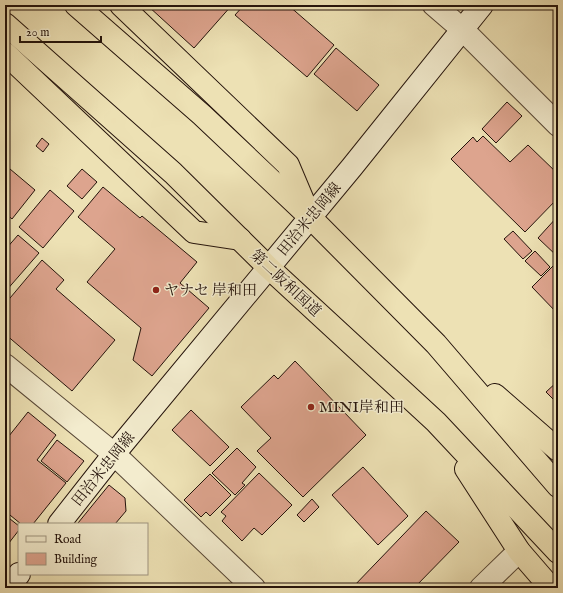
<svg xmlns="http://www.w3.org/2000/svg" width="563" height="593" font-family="'IM FELL English','Noto Serif JP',serif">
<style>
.building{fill:#dda48e;stroke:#24130b}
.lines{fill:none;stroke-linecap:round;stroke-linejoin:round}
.street-casing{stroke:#564635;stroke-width:24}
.secondary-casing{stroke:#24130b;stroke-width:24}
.highway-casing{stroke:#24130b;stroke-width:24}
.street{stroke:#f3ecce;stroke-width:22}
.secondary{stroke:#f3ecce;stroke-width:22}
.highway{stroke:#ede1b4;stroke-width:22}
.poi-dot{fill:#8f2418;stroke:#f3ecce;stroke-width:1.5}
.labels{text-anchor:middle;stroke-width:3;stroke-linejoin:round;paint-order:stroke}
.street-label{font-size:15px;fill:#24130b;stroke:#f3ecce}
.poi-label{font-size:15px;fill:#24130b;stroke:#f3ecce;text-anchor:start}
</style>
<rect width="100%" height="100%" fill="#ede1b4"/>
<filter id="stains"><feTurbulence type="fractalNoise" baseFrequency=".005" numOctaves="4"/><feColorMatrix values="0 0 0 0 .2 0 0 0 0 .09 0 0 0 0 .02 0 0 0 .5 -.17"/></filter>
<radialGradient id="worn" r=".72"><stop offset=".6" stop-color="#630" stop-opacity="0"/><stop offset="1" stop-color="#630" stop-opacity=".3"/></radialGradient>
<g class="building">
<polygon points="149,5 232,5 194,48 148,6"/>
<polygon points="244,5 288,5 334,45 307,77 235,15"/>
<polygon points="336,48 379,85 357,111 314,74"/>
<polygon points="507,102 522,116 496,143 482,129"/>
<polygon points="483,136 510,162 528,145 558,174 558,198 525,232 451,159 473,137 477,142"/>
<polygon points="42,138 49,144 43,152 36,146"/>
<polygon points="10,169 35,190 12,219 5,213 5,175"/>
<polygon points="82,169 97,182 82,199 67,186"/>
<polygon points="103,187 140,218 142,216 197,262 180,283 209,308 152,376 133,360 141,328 87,282 115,249 78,217"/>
<polygon points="50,190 74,211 43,248 19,227"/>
<polygon points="558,216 558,257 538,238"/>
<polygon points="513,231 532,251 523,259 504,239"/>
<polygon points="18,235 39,253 5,292 5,250"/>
<polygon points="535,251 550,267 541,276 525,261"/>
<polygon points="42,260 64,280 56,289 115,340 72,391 5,334 5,304"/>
<polygon points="553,266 558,272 558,314 532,287"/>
<polygon points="295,361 366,435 303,497 257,451 271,438 241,407 274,375 278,379"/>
<polygon points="558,381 558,404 546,392"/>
<polygon points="191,410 229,447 210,466 172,430"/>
<polygon points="28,412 56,435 37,460 66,483 33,524 21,524 5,511 5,441"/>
<polygon points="57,440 84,461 67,482 41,461"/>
<polygon points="237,448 256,467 242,483 245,485 235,495 212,473"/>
<polygon points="363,467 408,516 378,545 332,495"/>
<polygon points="259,473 292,505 262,535 254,528 242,541 222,521 226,516 221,512"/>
<polygon points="210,474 231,495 210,516 206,512 201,517 184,500"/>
<polygon points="109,485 125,498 126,511 115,524 80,524 78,523"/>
<polygon points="312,499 319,507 304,522 297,515"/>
<polygon points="426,511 459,542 414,588 352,588"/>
<polygon points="5,515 19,526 19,530 5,548"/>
</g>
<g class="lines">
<g class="street-casing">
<g id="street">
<polyline points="434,5 463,30 558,125"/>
<polyline points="5,365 114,454 254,588"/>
<polyline points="481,588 519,551"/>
</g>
</g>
<g class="secondary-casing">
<g id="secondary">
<polyline points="59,524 114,454 352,167 482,5"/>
<polyline points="8,588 19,574"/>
</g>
</g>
<g class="highway-casing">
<g id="highway">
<polyline points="76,5 202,115 310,217 436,344 558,486"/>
<polyline points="121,5 288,165 307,210"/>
<polyline points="5,24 173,173 268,267 436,422 558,552"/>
<polyline points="5,53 194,232 240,239"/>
<polyline points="495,395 558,450"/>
<polyline points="466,469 519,551 551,588"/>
</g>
</g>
<use href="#street" class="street"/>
<use href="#secondary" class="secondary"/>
<use href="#highway" class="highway"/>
</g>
<g class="poi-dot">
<circle cx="156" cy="290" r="4"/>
<circle cx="311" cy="407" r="4"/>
</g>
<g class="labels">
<g class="street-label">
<text transform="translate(309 219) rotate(-50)" y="5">田治米忠岡線</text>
<text transform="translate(286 283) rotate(43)" y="5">第二阪和国道</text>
<text transform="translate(103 469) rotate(-51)" y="5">田治米忠岡線</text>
</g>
<g class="poi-label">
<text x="164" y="295">ヤナセ 岸和田</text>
<text x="319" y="412">MINI岸和田</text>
</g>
</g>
<rect width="563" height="593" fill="none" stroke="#ede1b4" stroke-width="20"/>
<rect x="6" y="6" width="551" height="581" fill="none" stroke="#24130b" stroke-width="2"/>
<rect x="10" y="10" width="543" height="573" fill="none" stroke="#24130b"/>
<rect x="18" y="523" width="130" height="52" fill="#f3ecce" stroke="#a09580"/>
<rect x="26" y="536" width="20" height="6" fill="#f3ecce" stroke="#a09580"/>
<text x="54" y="543" font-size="12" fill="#24130b">Road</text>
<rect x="26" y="553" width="20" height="12" fill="#dda48e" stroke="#a09580"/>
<text x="54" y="563" font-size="12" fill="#24130b">Building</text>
<path d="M20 36v6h81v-6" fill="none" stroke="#24130b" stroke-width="2"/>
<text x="26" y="36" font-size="12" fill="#24130b" stroke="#f3ecce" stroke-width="3" paint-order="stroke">20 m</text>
<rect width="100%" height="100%" filter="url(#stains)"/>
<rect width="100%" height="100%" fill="url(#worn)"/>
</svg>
